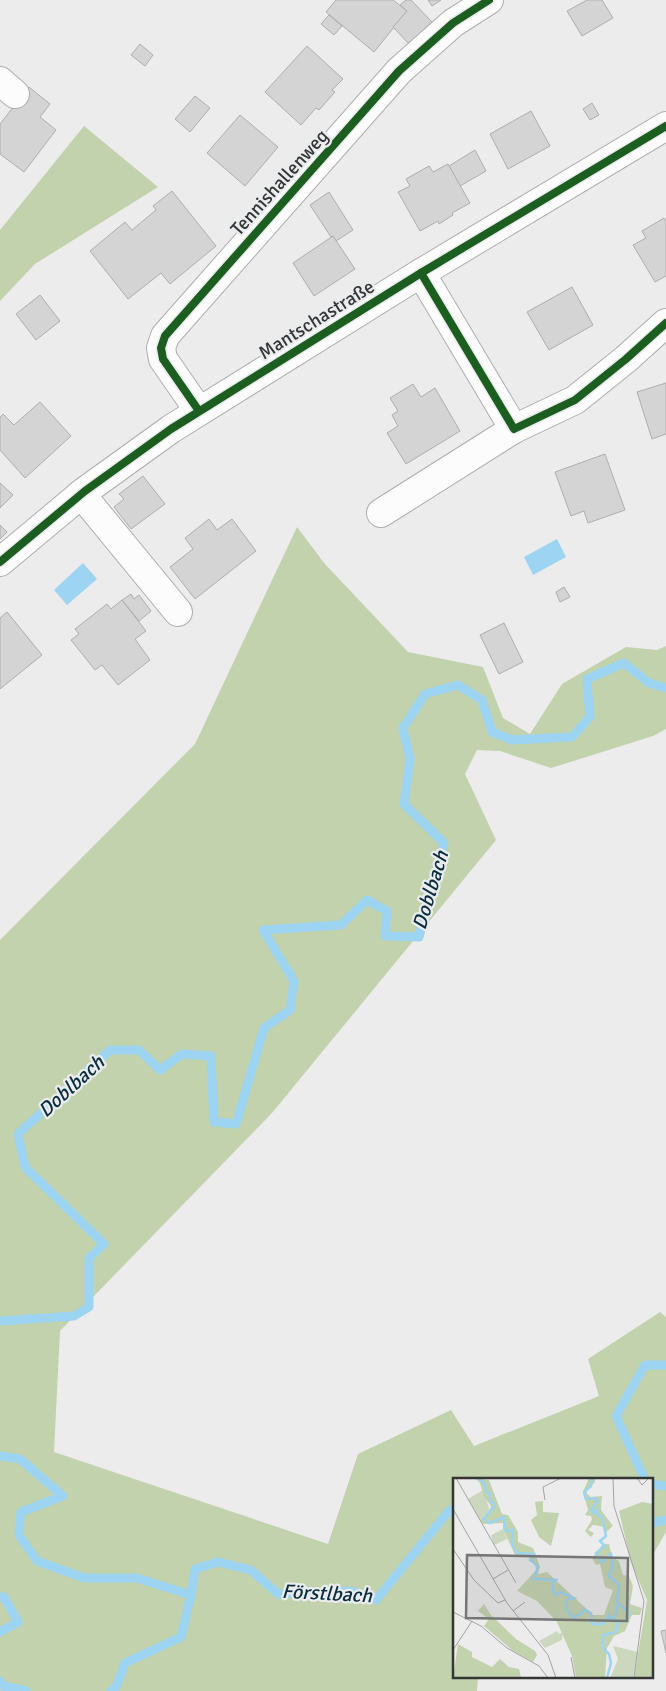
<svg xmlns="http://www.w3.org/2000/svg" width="666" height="1691" font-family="Signika,sans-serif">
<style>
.forest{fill:#c2d2ad}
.water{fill:#9cd4f1}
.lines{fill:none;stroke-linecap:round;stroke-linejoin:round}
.stream{stroke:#9cd4f1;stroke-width:9}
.building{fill:#d5d4d5;stroke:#aeaeae}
.minor-casing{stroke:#aeaeaf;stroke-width:30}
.minor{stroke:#fcfcfc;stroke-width:28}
.cycleway-casing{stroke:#ebecee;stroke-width:11}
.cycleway{stroke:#1b5e20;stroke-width:8}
.labels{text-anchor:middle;stroke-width:4.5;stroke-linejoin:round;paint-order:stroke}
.street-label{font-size:19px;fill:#343535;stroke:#ebecee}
.water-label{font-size:20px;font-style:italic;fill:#072d3e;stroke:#ebecee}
.inset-river{fill:none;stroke:#9cd4f1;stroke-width:2.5}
.inset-road{fill:none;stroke:#a2a3a3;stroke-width:1}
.view{fill:#747575;fill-opacity:0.15;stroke:#747575;stroke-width:2.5}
.inset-edge{fill:none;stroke:#343535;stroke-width:2.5}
</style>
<rect width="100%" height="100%" fill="#ececed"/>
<g class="forest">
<polygon points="84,126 158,187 35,264 0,301 0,230"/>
<polygon points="297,527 325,564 408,652 483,667 503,718 530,734 562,684 626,647 657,650 666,646 666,729 653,736 551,768 500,751 477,750 465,774 496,840 272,1113 60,1331 54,1452 328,1544 358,1454 451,1410 474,1446 599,1396 588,1359 660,1312 666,1317 666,1532 652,1556 652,1480 455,1480 455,1677 478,1677 477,1691 0,1691 0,940 195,744"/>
</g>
<g class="water">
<polygon points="557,539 566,557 533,575 524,557"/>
<polygon points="83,563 97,579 67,605 54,590"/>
</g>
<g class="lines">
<g class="stream">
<polyline points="0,1321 74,1316 89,1307 89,1258 104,1244 25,1167 18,1134 110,1050 139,1050 160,1070 182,1054 211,1056 214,1122 236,1124 264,1028 290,1010 294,981 263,930 341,925 367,900 387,911 385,936 419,937 444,843 404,804 410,759 403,728 425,694 458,685 482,700 492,732 512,740 572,737 590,717 587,679 624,663 649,683 666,688"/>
<polyline points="0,1456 20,1459 63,1496 21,1512 19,1535 37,1561 84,1578 137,1578 191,1595 181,1637 125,1663 116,1687 111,1691"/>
<polyline points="645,1480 616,1416 645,1365 666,1365"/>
<polyline points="652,1484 666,1486"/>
<polyline points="652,1523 666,1520"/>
<polyline points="191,1595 195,1569 218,1562 251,1570 278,1594 351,1591 376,1600 448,1512 455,1508"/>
<polyline points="0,1597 4,1597 18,1622 0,1632"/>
<polyline points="0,1681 3,1686 26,1691"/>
</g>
</g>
<g class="building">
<polygon points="336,0 393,0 407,11 374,52 326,12"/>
<polygon points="406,0 411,0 432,22 409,44 393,27 407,11 400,5"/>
<polygon points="428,0 441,0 432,6"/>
<polygon points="587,0 602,0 613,18 582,36 567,11"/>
<polygon points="329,15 342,26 334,35 321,24"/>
<polygon points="140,44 153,55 145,66 131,55"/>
<polygon points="307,46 343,79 332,90 335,92 319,110 316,108 301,125 265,92"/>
<polygon points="29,87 50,104 40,117 56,130 24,172 0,154 0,124"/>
<polygon points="195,96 210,108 190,132 175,119"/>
<polygon points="592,103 599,115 590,120 583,109"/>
<polygon points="531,111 550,146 508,169 490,134"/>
<polygon points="240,115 278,147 245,186 207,153"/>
<polygon points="475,150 486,171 460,186 449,166"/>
<polygon points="448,164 470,203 452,213 453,215 439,224 438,221 420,231 398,192 410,186 406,179 429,166 433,172"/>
<polygon points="172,191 216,246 170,284 161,273 128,299 90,251 125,222 132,230 156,210 153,206"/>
<polygon points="329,192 353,230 336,241 333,236 331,237 310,205"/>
<polygon points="664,218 666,222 666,276 655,282 633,245 646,238 642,231"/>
<polygon points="333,236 355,269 314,296 293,263"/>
<polygon points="572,287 593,325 549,350 527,312"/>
<polygon points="40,295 60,321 36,340 16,314"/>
<polygon points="666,383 666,434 652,439 637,392"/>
<polygon points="413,384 421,397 435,388 460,431 406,464 387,433 398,426 392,415 398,411 390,398"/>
<polygon points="40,402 71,436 25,478 0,450 0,417 3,414 14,425"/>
<polygon points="605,454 625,510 588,523 584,511 571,516 555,472"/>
<polygon points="143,476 165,504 131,529 114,507 124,499 119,494"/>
<polygon points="0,483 13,495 0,508"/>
<polygon points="209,519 217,530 232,519 256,551 195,599 170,567 193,549 185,538"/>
<polygon points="0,525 7,532 0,539"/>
<polygon points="564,587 570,597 560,602 556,592"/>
<polygon points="131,594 134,599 139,595 151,611 139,621 122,600"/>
<polygon points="122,600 146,631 135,639 150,660 118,685 102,665 95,670 71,640 79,634 75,629 107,604 111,609"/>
<polygon points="7,612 42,655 0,689 0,618"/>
<polygon points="504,623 523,662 499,674 480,635"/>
<polygon points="666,1630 666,1653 661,1631"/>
</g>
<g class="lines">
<g class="minor-casing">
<g id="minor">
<polyline points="0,81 15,94"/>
<polyline points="421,273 514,429"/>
<polyline points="199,411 163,359 161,348 165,336 399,71 453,23 489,0"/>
<polyline points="81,494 178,612"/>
<polyline points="381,513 514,429 575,400 626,359 666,323"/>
<polyline points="0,562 85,491 171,429 421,273 666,126"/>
</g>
</g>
<use href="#minor" class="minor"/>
<g class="cycleway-casing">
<g id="cycleway">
<polyline points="421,273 514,429 575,400 626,359 666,323"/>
<polyline points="199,411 163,359 161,348 165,336 399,71 453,23 489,0"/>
<polyline points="0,562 85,491 171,429 421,273 666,126"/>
</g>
</g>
<use href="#cycleway" class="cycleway"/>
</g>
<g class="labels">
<g class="street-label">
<text transform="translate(279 182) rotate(-48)" y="7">Tennishallenweg</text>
<text transform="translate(316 319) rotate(-32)" y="7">Mantschastraße</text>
</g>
<g class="water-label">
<text transform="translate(430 890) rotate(-73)" y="7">Doblbach</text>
<text transform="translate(71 1086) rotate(-42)" y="7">Doblbach</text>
<text transform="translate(327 1593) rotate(3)" y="7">Förstlbach</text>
</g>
</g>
<g transform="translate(453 1478)">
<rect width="200" height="200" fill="#ececed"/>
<path d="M30,12l7,21 -10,9 -12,-21zM50,51l4,10 -13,6 -3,-10zM104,153l2,3 4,-2 -1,8 -17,8 -6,-7zM160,168l25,6 -5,26h-23l8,-19z" fill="#ccd8be"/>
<path d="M22,0l14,2 13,34 6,1 10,17v10l15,6 7,19 -2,7 9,-2 46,43h11l9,-25 -8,-3 -5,-23 -4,1 -4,-7 11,-14h6l3,13 7,4 4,14 6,1 4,10 -3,18 12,4 -2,7h-8l-7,16 -11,5 -7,12 -2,30h-29l-4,-22 -15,-34 -20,-21 -20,-10 20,-22 -9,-14 -12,2 -13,-28v-6l-20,1 -3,-4 10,-9 1,-5 -7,-9 -4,-14zM136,0h6v4l-8,8v4l4,3 11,-1 -1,14 12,16 -8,7v-6l-12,-2 -5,5 6,3 -3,4 -6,-6 7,-11 -1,-4 -6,-1 3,-5 -5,-18zM90,23v11l16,1 -8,33 -12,-9 -8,-17 6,-5 -2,-13zM189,24l11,2v174h-19l13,-78 -16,-37 -12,-52zM31,126l7,11 25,24 19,12 2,4 -4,7 -21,-12 -28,-24 5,-7 -11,-8zM5,166l14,8v5l20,10 8,-8 9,8 10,2 2,8 8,1h-76z" fill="#c2d2ad"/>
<path class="inset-river" d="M25,0l6,5 2,9 4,1v8l5,4 -11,14 6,4 14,-6 2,14 7,-1 -1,13 5,10 17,1 -4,6 7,5v6l-4,8 23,1 -4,5 3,10 5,-3 14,6 -7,2 -1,9 8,9 11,-8 6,3 1,11h11l6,-9 1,4 5,-2 3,-14 11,9 -2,9h-9l-2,11 -13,3v13l6,6 2,9 -4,15M139,0l-1,8 -7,6 2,7 9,-1 3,3 -7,9 2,3 4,-3v4l5,3 4,19 -6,5 5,5 -9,7 6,9 9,-8 2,10 -4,12 10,9 -2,17"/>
<path class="inset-road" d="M3,0l60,105M160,0l1,28 30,95 -10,77M184,0l5,7 7,-7M92,22l-2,-13 18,-9M0,31l54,94 41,52 8,23M0,71l21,31 24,23 7,-3M40,101l15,-9M60,133l12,-9M0,134l28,14 26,22 32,18 9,12M0,172l19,-29M118,179l4,21"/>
<path class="view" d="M14,77l161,3 -1,63 -161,-3z"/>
<rect width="200" height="200" class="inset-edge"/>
</g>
</svg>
